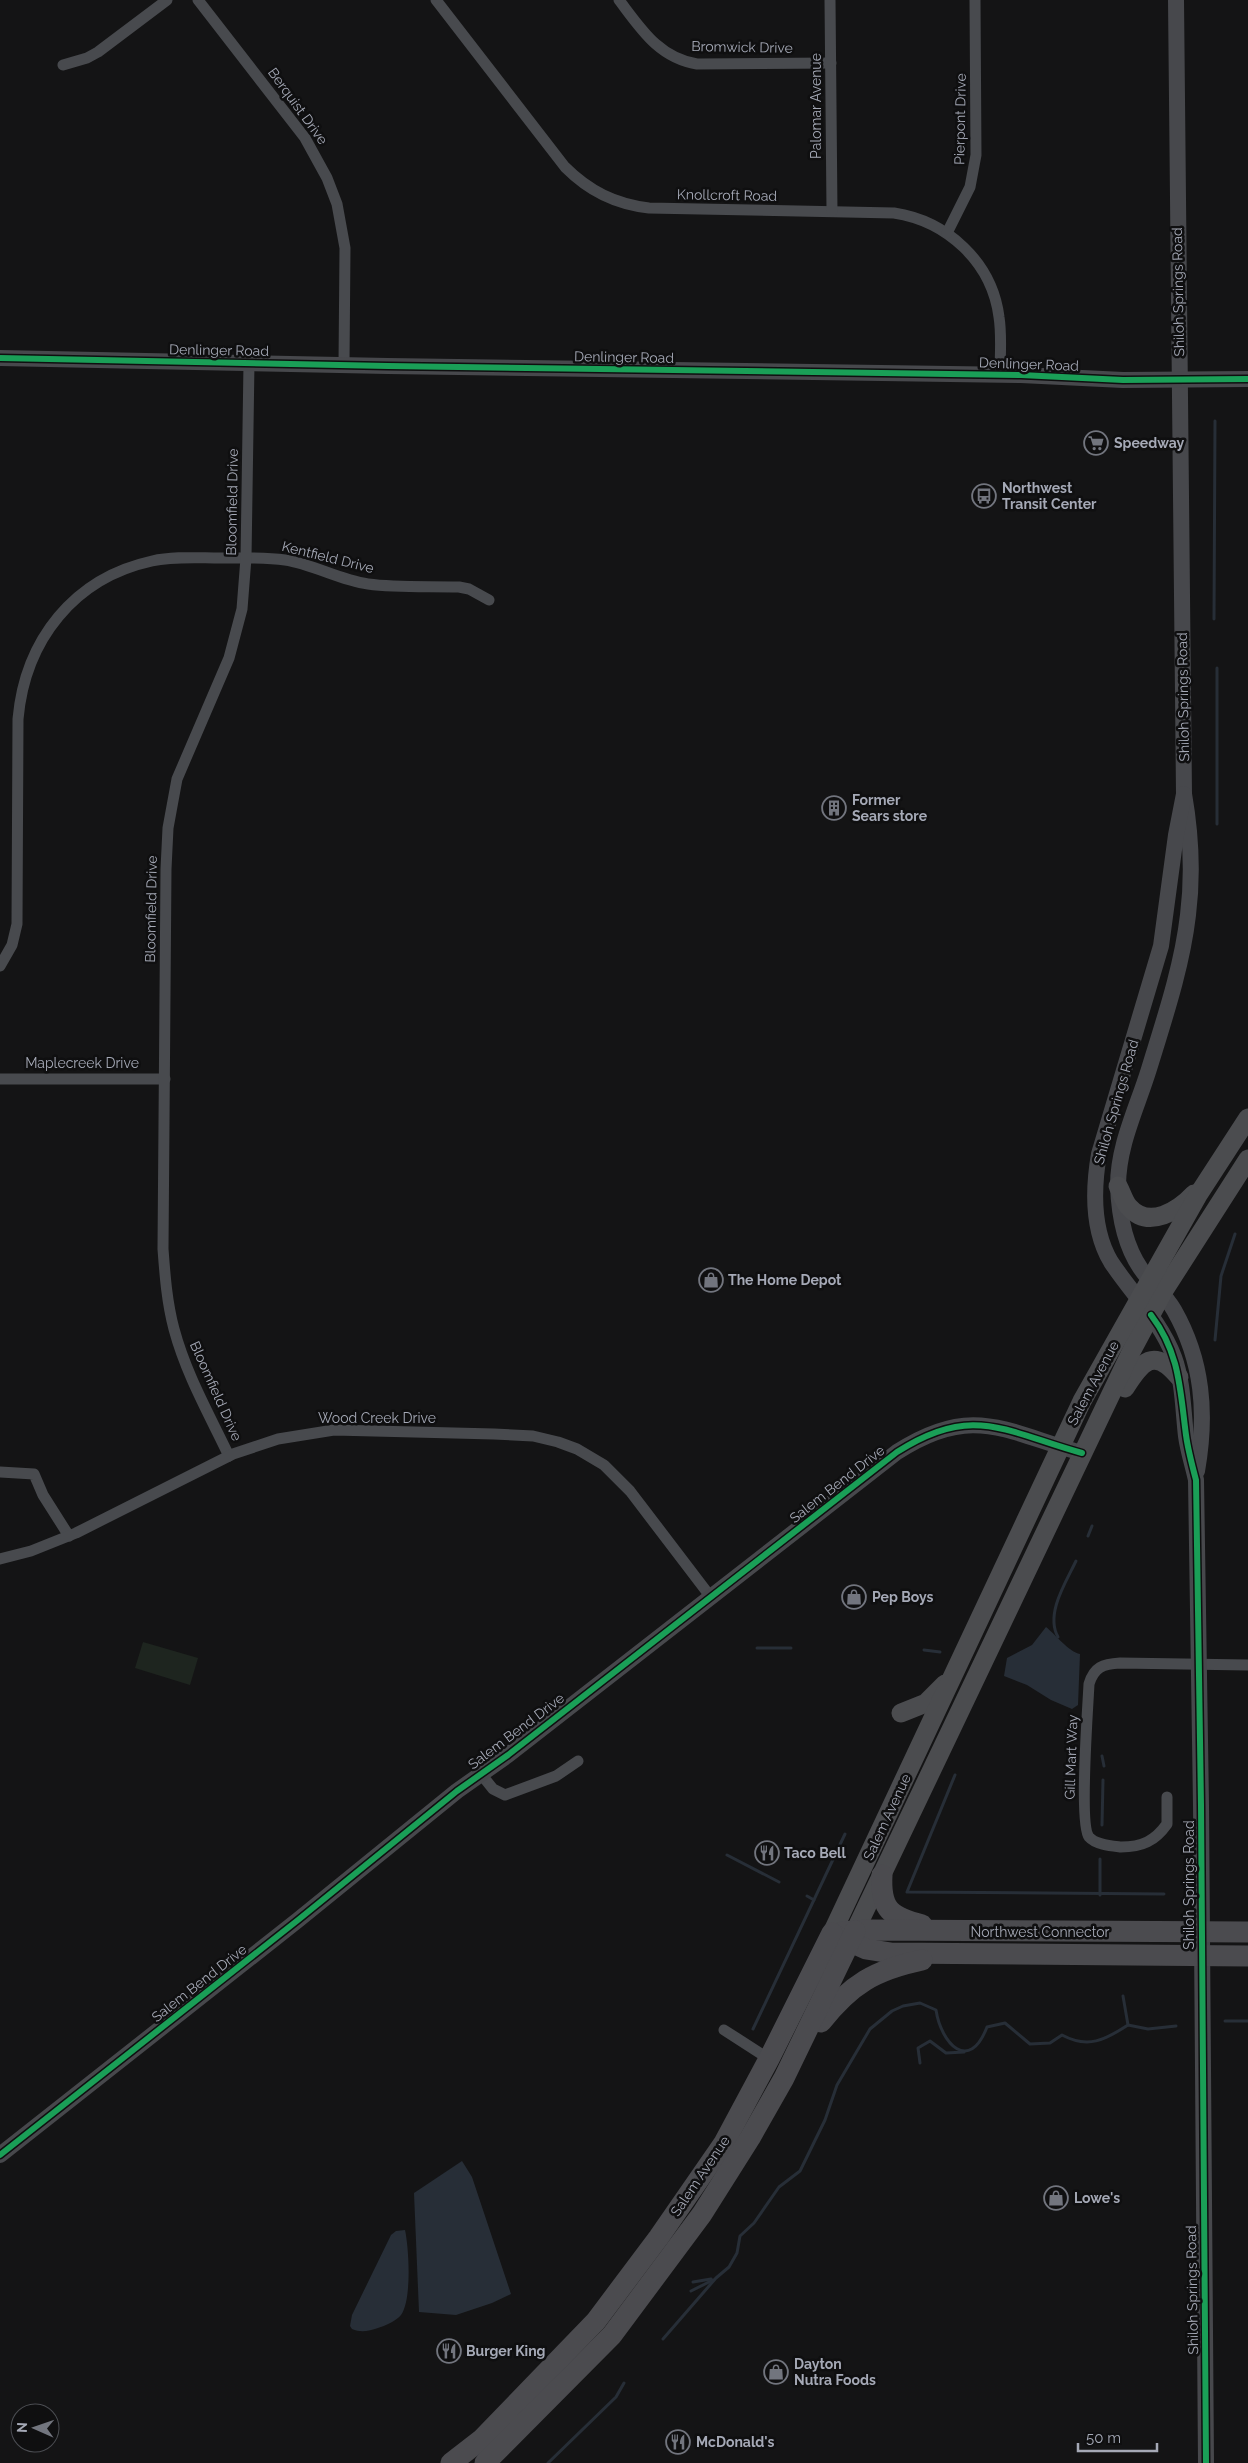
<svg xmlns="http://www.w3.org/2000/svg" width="1248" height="2463" font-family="Raleway,sans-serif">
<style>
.green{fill:#1e251f}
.water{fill:#272e37}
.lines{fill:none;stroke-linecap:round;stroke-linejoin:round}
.stream{stroke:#272e37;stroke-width:3}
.street{stroke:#484a4e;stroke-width:11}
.secondary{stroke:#47484c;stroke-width:16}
.primary{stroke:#4b4c4f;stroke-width:19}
.highway{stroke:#4b4b4f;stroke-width:21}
.cycleway-casing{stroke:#0f0f10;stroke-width:9}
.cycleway{stroke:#1a9f57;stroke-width:6}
.labels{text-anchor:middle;stroke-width:5;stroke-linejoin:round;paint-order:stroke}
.street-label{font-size:14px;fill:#a5a9b6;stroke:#0f0f10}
.poi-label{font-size:14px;font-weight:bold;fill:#a5a9b6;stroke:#0f0f10;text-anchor:start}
</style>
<rect width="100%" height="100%" fill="#141415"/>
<polygon class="green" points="143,1642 198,1658 190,1685 135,1668"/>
<g class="water">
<path d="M1046,1627c10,8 23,25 34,27l-2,51 -6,4 -21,-9 -24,-15 -23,-9 3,-18 25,-13z"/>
<polygon points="462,2161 472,2177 511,2294 492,2303 456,2315 419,2312 414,2193"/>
<path d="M405,2230c4,18 7,70 -4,85 -5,6 -16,11 -23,13 -9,3 -17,5 -26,1l-2,-3 2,-11 39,-80 5,-4z"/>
</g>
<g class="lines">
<g class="stream">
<polyline points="1214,619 1215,421"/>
<polyline points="1217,824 1217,668"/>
<polyline points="1215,1340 1221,1276 1235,1234"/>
<polyline points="1088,1536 1092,1526"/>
<path d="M1058,1637c-13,-23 8,-55 18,-76"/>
<polyline points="757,1648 791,1648"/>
<polyline points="924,1650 940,1652"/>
<polyline points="1102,1756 1104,1766"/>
<polyline points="955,1775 907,1892 1164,1894"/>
<polyline points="1102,1825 1103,1780"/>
<polyline points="727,1855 779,1882"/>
<polyline points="1100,1859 1100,1895"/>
<polyline points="807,1896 814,1900"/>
<polyline points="1123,1996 1128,2025"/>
<polyline points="1225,2021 1248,2021"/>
<polyline points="753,2029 845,1834"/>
<polyline points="920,2063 918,2048 930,2041 946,2053 964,2052"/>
<polyline points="693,2282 711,2279"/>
<polyline points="691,2291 713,2280"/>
<path d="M663,2339l53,-61 13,-11 8,-14 3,-17 14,-13 25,-36 21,-16 25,-51 12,-35 33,-56 22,-18 11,-5 17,-3 16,7c5,33 33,64 51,17l18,-4 25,21 20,-1 12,-8c26,14 43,5 66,-10l20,4 28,-3"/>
<polyline points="548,2463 616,2397 624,2383"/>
</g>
<g class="street">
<polyline points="198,0 305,138 327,178 337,204 345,248 344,364"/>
<path d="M436,0l129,167c24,24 50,37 84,41l245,5c53,8 98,49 105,104 3,19 1,38 1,58"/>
<path d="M619,0c22,29 40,58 78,64l134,-1"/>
<polyline points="830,0 832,211"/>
<polyline points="63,65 87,58 98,52 167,0"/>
<polyline points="947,233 970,187 976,155 975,0"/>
<path d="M0,966l12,-21 5,-21 1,-205c7,-79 56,-141 134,-158 22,-5 46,-3 68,-3 21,0 44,-1 65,2 28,4 54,20 83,24 30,4 61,2 91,3l10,2 20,11"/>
<polyline points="0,1079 165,1079"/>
<path d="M229,1456c-20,-42 -43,-82 -55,-127 -7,-26 -9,-53 -11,-80l3,-380 2,-41 9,-49 52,-121 13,-49 4,-51 3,-195"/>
<polyline points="0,1472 34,1474 43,1495 69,1536"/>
<polyline points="0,1559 31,1551 76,1533 233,1454 278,1439 334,1430 494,1434 533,1436 558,1442 577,1449 604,1465 630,1491 710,1596"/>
<polyline points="481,1774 493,1789 505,1795 556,1776 578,1761"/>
<path d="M1167,1797v27c-12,17 -25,23 -46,23 -9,-1 -25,-2 -32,-10 -10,-12 -1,-131 0,-153 5,-17 14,-20 31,-21l128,2"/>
<polyline points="724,2030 769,2059"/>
</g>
<g class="secondary">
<path d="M1176,0l8,794c7,40 9,81 4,121 -6,52 -24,105 -39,154 -12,39 -31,76 -31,117 1,27 7,60 23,83 10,15 24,25 33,41 29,51 33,104 23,161"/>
<polyline points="0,358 388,366 1021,375 1123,380 1248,379"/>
<path d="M1184,794l-8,41 -15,111 -62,208c-6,35 -7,76 12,108 21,32 49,58 63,95 9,24 9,53 12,79 2,15 7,30 10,44l5,325 5,658"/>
<path d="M0,2155l298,-235 159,-129 51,-36 389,-303c76,-49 108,-20 185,1"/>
</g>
<g class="primary">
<path d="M1118,1186c4,7 6,16 11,21 20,23 50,3 65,-13"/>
<path d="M1125,1388c17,-27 29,-41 54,-11"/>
<polyline points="901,1713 926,1703 945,1684"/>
<polyline points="855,1931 1132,1350 1163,1292 1248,1159"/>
<polyline points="832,1933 1082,1401 1198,1195 1248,1118"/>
</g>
<g class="highway">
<path d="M882,1875c-2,35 9,42 40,50"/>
<polyline points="842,1932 868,1930 1248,1932"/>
<polyline points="839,1937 866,1949 891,1953 1248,1956"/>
<path d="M821,2022c30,-38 54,-52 101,-62"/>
<polyline points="451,2463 482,2439 596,2321 659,2237 724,2143 769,2059 832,1933"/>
<polyline points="485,2463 612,2335 702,2214 750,2138 784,2078 855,1931"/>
</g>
<g class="cycleway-casing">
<g id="cycleway">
<polyline points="0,358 388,366 1021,375 1123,380 1248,379"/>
<path d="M1151,1315c29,38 29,75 35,120 2,15 6,30 10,45l5,325 5,658"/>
<path d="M0,2155l298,-235 159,-129 51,-36 389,-303c76,-49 108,-20 185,1"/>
</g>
</g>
<use href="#cycleway" class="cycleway"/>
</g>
<defs>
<g id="supermarket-ring" transform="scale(1.25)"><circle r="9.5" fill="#0f0f10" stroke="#72757e" stroke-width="1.5"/><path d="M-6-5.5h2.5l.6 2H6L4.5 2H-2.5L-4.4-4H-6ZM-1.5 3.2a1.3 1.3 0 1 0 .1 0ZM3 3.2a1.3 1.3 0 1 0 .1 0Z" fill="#72757e"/></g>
<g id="bus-ring" transform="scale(1.25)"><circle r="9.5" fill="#0f0f10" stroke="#72757e" stroke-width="1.5"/><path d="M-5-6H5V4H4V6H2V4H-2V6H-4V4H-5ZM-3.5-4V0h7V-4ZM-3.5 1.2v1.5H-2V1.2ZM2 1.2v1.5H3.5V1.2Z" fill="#72757e"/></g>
<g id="building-ring" transform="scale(1.25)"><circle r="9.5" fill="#0f0f10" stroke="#72757e" stroke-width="1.5"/><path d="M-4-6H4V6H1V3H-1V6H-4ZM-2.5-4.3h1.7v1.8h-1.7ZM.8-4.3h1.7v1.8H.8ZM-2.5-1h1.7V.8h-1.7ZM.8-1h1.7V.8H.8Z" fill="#72757e"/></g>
<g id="shop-ring" transform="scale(1.25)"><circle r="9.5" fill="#0f0f10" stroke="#72757e" stroke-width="1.5"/><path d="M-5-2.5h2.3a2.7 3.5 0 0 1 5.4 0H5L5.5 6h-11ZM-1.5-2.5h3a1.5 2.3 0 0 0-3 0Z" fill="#72757e"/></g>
<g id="restaurant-ring" transform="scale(1.25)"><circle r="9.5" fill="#0f0f10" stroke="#72757e" stroke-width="1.5"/><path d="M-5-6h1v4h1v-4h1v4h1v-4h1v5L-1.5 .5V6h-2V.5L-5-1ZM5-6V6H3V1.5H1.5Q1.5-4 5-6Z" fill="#72757e"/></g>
</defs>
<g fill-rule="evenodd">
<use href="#supermarket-ring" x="1096" y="443"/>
<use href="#bus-ring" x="984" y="496"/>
<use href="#building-ring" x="834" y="808"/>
<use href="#shop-ring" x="711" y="1280"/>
<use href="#shop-ring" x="854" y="1597"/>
<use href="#restaurant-ring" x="767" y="1853"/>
<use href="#shop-ring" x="1056" y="2198"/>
<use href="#restaurant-ring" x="449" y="2351"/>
<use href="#shop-ring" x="776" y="2372"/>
<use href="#restaurant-ring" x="678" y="2442"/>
</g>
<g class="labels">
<g class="street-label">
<text transform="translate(742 47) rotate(1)" y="5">Bromwick Drive</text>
<text transform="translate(298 106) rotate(54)" y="5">Berquist Drive</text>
<text transform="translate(816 106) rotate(-90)" y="5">Palomar Avenue</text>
<text transform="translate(960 119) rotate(-89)" y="5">Pierpont Drive</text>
<text transform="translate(727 195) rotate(1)" y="5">Knollcroft Road</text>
<text transform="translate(1178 292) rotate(-91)" y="5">Shiloh Springs Road</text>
<text transform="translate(219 350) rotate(1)" y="5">Denlinger Road</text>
<text transform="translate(624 357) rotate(1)" y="5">Denlinger Road</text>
<text transform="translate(1029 364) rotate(2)" y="5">Denlinger Road</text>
<text transform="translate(232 502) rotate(-89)" y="5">Bloomfield Drive</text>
<text transform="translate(328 557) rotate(14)" y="5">Kentfield Drive</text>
<text transform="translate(1183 697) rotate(-91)" y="5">Shiloh Springs Road</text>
<text transform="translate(151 909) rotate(-89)" y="5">Bloomfield Drive</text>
<text x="82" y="1068">Maplecreek Drive</text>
<text transform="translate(1116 1102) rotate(-74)" y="5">Shiloh Springs Road</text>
<text transform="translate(1093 1383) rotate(-62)" y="5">Salem Avenue</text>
<text transform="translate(216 1391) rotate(66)" y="5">Bloomfield Drive</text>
<text x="377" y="1423">Wood Creek Drive</text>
<text transform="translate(837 1484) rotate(-38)" y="5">Salem Bend Drive</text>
<text transform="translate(516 1731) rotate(-37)" y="5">Salem Bend Drive</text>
<text transform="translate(1071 1757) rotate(-88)" y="5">Gill Mart Way</text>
<text transform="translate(887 1817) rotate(-65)" y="5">Salem Avenue</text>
<text transform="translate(1189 1885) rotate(-90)" y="5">Shiloh Springs Road</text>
<text x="1040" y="1937">Northwest Connector</text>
<text transform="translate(199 1983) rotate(-38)" y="5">Salem Bend Drive</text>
<text transform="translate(700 2176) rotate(-56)" y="5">Salem Avenue</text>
<text transform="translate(1192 2290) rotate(-91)" y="5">Shiloh Springs Road</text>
</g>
<g class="poi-label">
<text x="1114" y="448">Speedway</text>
<text x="1002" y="493">Northwest<tspan x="1002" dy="16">Transit Center</tspan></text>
<text x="852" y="805">Former<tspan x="852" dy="16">Sears store</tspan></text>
<text x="728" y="1285">The Home Depot</text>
<text x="872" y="1602">Pep Boys</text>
<text x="784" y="1858">Taco Bell</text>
<text x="1074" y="2203">Lowe's</text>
<text x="466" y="2356">Burger King</text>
<text x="794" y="2369">Dayton<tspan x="794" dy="16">Nutra Foods</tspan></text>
<text x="696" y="2447">McDonald's</text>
</g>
</g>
<g transform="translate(35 2428) rotate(272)"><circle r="24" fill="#0f0f10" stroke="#4b4d52"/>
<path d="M0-4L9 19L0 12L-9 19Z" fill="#72757e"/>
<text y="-8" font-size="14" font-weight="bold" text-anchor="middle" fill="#a5a9b6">N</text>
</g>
<path d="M1078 2443v8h79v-8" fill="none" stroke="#a5a9b6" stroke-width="2.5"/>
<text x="1086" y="2443" font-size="15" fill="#a5a9b6" stroke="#0f0f10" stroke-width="4" paint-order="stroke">50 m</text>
</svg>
